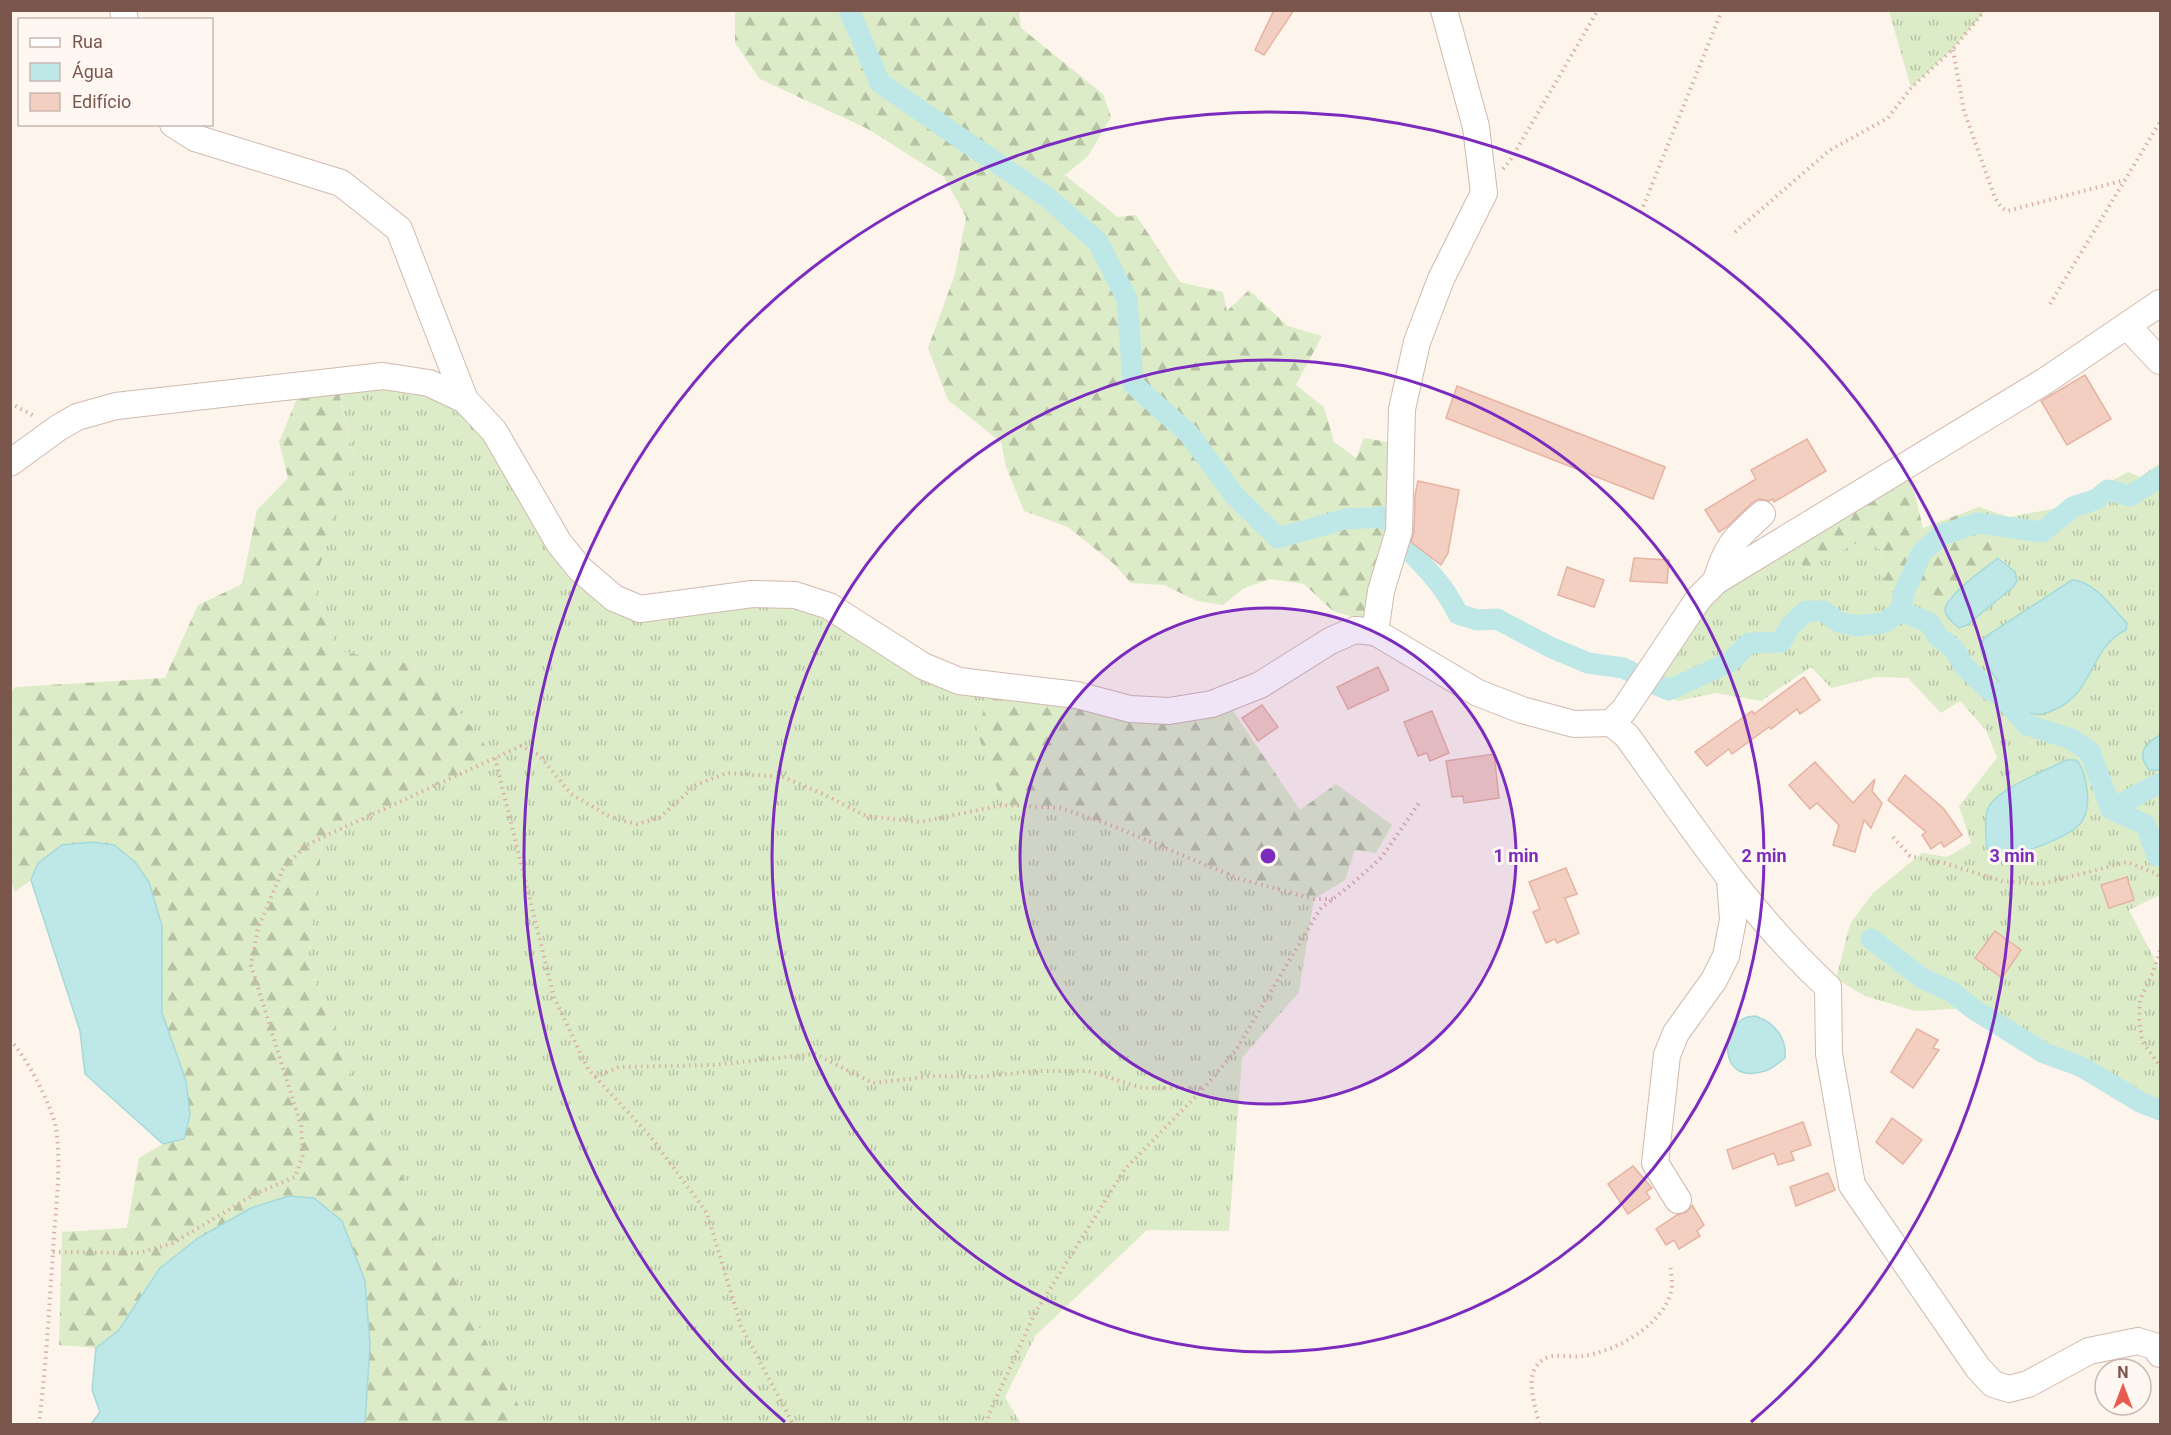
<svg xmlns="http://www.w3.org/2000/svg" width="2171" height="1435" font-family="Roboto,sans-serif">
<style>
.grass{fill:url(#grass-tufts)}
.forest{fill:url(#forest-firs)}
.water{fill:#bee8e8;stroke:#a4d9da;stroke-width:1.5}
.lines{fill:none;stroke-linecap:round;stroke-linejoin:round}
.canal{stroke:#bee8e8;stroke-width:21}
.building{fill:#f3cfc2;stroke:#e6b2a2;stroke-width:1.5}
.minor-casing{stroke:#d1b9af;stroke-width:28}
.path{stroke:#d9b1a4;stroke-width:4;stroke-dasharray:1.5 4.5;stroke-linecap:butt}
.minor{stroke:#fff;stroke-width:26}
.ring{fill:none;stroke:#7b2cbf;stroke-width:3}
.centre{fill:#7b2cbf;stroke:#fff8f2;stroke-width:3}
.ring-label{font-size:18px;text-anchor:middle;font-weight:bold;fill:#7b2cbf;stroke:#fff8f2;stroke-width:6;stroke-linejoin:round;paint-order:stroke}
</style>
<defs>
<pattern id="grass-tufts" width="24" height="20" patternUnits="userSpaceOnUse" patternTransform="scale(1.5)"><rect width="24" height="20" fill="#dcecc8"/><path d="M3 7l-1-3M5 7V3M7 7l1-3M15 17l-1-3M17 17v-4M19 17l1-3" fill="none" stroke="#b7c2a5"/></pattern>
<pattern id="forest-firs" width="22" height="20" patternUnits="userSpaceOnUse" patternTransform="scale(1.5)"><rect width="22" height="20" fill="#dcecc8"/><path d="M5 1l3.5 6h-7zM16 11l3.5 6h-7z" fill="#b7c2a5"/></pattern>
</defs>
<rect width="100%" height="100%" fill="#fdf4eb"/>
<g class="grass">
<polygon points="1889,11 1889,10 1985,11 1953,49 1911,88"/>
<polygon points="337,381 465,400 614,598 795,595 991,686 1003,805 1060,808 1108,824 1237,878 1314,899 1299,992 1242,1058 1229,1231 1147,1230 1036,1335 1005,1397 1021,1424 528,1424 350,1072 308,960 323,837 494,758 424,666 337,651 314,584 354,458"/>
<polygon points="2160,463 2160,895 2129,910 2160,970 2160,1110 2140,1102 2082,1067 2044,1053 1972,1008 1915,1011 1865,996 1836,979 1850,924 1873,893 1922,853 1947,857 1971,843 1959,806 1997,758 1986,730 1960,701 1941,713 1908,678 1876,677 1831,688 1811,667 1761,701 1716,693 1678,701 1651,688 1713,596 1789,550 1807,568 1861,541 1880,549 1885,588 1949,598 1945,609 1960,628 1968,625 2013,587 2015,572 2002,559 2013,539 2009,517 2063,507 2128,472 2140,477"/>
</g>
<g class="forest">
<polygon points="735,11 1019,11 1021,28 1103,94 1111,117 1088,156 1065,175 1118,217 1136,215 1180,282 1223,292 1227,311 1249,290 1288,326 1322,336 1296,385 1324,407 1334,442 1356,458 1364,438 1393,443 1394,510 1364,620 1333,611 1304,584 1270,579 1244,588 1223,605 1197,601 1164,585 1131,583 1114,564 1068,527 1024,511 1006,467 1001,442 948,400 928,348 955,274 966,217 944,177 868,129 760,79 735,43"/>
<polygon points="339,392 354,458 314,584 337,651 424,666 495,758 323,837 308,960 350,1072 528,1424 365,1424 370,1345 365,1281 160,1268 119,1330 96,1348 59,1345 62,1232 127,1228 139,1158 163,1144 184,1139 190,1115 186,1081 162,1013 162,926 149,882 135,862 114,845 92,842 62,845 44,858 31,880 15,892 11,881 11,692 15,687 165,678 198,605 242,584 257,510 288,478 279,442 298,396"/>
<polygon points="1910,474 1923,528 1979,507 2009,517 2013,539 2002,559 1998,558 1949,598 1885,588 1880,549 1861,541 1806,569 1789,550"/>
<polygon points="991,686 1130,709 1225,699 1300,810 1336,784 1392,825 1376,853 1355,850 1345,880 1314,899 1237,878 1108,824 1060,808 1003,805 977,732"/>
</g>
<g class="water">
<path d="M1998,558l17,14 2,9 -4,6 -46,38 -8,3c-5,-5 -14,-11 -14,-18 1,-15 42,-43 53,-52z"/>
<path d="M2072,580c23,1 39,27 55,43l-1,7c-37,17 -31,63 -72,80 -21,9 -25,4 -40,-11 -14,-15 -31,-34 -34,-54l5,-8z"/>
<path d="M2160,735v35h-11c-13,-17 -4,-26 11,-35z"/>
<path d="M2066,760h10c8,8 9,18 11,30 2,11 0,27 -8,35 -12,12 -52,28 -69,29 -7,0 -11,-3 -19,-1l-4,-4c-1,-12 -3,-26 0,-38 5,-21 61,-41 79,-51z"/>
<polygon points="92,842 114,845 135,862 149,882 162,926 162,1013 186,1081 190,1115 184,1139 163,1144 85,1074 80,1031 31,880 38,863 62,845"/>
<path d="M1755,1016c19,6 32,21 30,42 -6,4 -13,11 -20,13 -48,15 -44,-44 -20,-53 3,-2 7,-1 10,-2z"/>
<polygon points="289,1196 314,1198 342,1221 365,1281 370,1345 365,1424 91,1424 100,1412 92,1390 96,1348 119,1330 160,1268 198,1238 251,1208"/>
</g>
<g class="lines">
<g class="canal">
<polyline points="849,10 880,83 1048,198 1098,242 1127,299 1133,384 1189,434 1234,495 1278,538 1345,519 1384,517 1386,520"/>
<path d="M1405,547c22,21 40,40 53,67l19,6 20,-1 53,28 38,16 35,5 17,8"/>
<polyline points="1901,611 1930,623 1937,636 1954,649 1963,665 1988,689 2002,696 2027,725 2071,739 2090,752 2111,809 2146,825 2157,856"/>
<polyline points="1650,682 1669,690 1730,662 1749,643 1781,642 1790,626 1806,611 1823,611 1839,622 1857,626 1883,623 1901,611 1903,595 1922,552 1942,535 1977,523 2042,532 2073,507 2097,499 2108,490 2130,496 2160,477"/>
<polyline points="2111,809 2160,783"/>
<polyline points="1871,939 1922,978 1952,992 1972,1008 2044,1053 2082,1067 2140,1102 2160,1110"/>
</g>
</g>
<g class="building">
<polygon points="1274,10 1294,10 1264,55 1255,50"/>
<polygon points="2085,375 2111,419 2067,445 2041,401"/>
<polygon points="1457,386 1665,467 1653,499 1446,418"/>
<polygon points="1807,439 1826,471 1774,502 1773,499 1769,501 1759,499 1752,503 1727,527 1719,532 1705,510 1756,479 1751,470"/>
<polygon points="1418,481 1459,490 1448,553 1441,565 1411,542 1414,532 1415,495"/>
<polygon points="1634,558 1669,560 1667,583 1630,581"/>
<polygon points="1567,567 1604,580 1594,607 1558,595"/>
<polygon points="1378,667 1389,690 1348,709 1337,687"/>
<polygon points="1804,677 1820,700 1800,714 1797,709 1771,729 1769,727 1732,754 1729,749 1707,766 1695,752 1752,711 1754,714"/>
<polygon points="1262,705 1278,727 1258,741 1242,718"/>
<polygon points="1432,711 1449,753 1430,761 1427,753 1418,756 1404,722"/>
<polygon points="1494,754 1499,798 1464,803 1463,796 1452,797 1446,761"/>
<polygon points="1815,762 1853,803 1875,779 1872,791 1882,803 1871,828 1864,820 1855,852 1833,845 1839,825 1817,803 1810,809 1789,785"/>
<polygon points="1905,775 1944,809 1962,835 1944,847 1941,842 1931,849 1922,835 1926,832 1888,800"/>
<polygon points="1566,868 1577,894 1565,898 1579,933 1557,943 1555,939 1546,943 1533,912 1540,909 1529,882"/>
<polygon points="2127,877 2134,900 2109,908 2101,885"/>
<polygon points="1995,931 2021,950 2002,978 1975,958"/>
<polygon points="1917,1029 1938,1040 1933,1048 1939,1050 1913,1088 1891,1072"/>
<polygon points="1892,1118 1922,1140 1903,1164 1876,1142"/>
<polygon points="1803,1122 1811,1145 1791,1152 1794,1160 1778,1165 1774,1153 1733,1169 1727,1150"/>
<polygon points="1633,1166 1652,1188 1646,1192 1650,1198 1628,1214 1608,1184"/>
<polygon points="1828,1173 1835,1190 1796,1206 1790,1187"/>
<polygon points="1692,1205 1704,1225 1697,1231 1700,1236 1679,1249 1674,1240 1666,1245 1656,1229 1677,1215 1686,1212"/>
</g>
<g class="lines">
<g class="minor-casing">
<g id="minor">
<polyline points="123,10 125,20"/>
<polyline points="173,124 195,138 341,183 399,229 465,400"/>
<polyline points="2127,326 2160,361"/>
<polyline points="10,463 58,428 77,417 116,406 383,376 429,383 465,400 494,431 559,543 580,569 614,598 640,609 752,594 795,595 829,606 923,666 959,681 1077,695 1130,709 1169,711 1212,704 1260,685 1330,641 1355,630 1375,632 1478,693 1522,710 1574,724 1611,723 1624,710 1699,598 1716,581 2045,381 2160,303"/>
<path d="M1716,581c11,-37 19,-42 46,-67"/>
<polyline points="1375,632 1381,591 1399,531 1402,409 1417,342 1441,279 1484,193 1476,127 1444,10"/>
<path d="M1611,723l16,13c63,88 122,178 201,251l1,67 23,131 126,183 15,16 16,5 19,-5 61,-33 49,-10 16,5 6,8"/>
<polyline points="1678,1200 1655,1163 1667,1055 1676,1033 1714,980 1726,956 1733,920 1730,880"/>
</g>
</g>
<g class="path">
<polyline points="1953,50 1964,111 1995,198 2002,208 2007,211 2125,180"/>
<polyline points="1503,169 1511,159 1598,10"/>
<polyline points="1641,212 1722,10"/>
<polyline points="1735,232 1830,150 1888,118 1911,88 1953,49 1985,10"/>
<polyline points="2050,304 2160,122"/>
<polyline points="10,403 36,417"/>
<polyline points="495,758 554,997 588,1069 650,1136 707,1213 741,1326 793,1424"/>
<polyline points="1893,837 1910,856 1944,863 2002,881 2042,884 2127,862 2157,874 2160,879"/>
<polyline points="2160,951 2153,972 2140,1000 2139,1018 2142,1041 2160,1066"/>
<path d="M10,1040c16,16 42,66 46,88 6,41 -1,83 -3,123 -4,58 -7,116 -14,173"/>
<polyline points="595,1077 619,1067 713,1065 815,1054 873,1083 935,1076 978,1077 1035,1071 1088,1071 1143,1088 1203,1088"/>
<polyline points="53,1252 139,1253 173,1243 255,1194 295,1177 303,1155 301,1126 251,965 258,928 283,869 305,846 323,837 521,746 539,755 571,794 612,818 637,824 659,818 696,785 727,773 783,777 823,794 866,816 920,822 1003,805 1060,808 1108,824 1237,878 1314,899 1333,899"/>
<polyline points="987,1424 989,1414 1035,1313 1125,1169 1204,1088 1236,1050 1320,909 1352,884 1382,857 1421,800"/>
<path d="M1539,1424c-3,-17 -15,-46 0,-61 11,-12 29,-5 44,-7 33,-5 79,-30 88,-64 2,-8 0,-19 -1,-28"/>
</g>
<use href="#minor" class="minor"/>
</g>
<circle cx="1268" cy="856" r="248" fill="#7b2cbf" fill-opacity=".12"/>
<g class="ring">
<circle cx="1268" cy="856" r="248"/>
<circle cx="1268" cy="856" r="496"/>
<path d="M785 1422A744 744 0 1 1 1751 1422"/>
</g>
<circle cx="1268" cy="856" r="9" class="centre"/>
<g class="ring-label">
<text x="1516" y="862">1 min</text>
<text x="1764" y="862">2 min</text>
<text x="2012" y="862">3 min</text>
</g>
<rect width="2171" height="1435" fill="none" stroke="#7a564d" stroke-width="24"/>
<rect x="18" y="18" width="195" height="108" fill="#fff8f2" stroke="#cab7b0" stroke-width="1.5"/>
<rect x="30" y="38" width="30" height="9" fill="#ffffff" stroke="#cab7b0" stroke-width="1.5"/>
<text x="72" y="48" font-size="18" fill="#7a564d">Rua</text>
<rect x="30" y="63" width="30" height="18" fill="#bee8e8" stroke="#cab7b0" stroke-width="1.5"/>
<text x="72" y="78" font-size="18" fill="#7a564d">Água</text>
<rect x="30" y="93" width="30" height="18" fill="#f3cfc2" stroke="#cab7b0" stroke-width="1.5"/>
<text x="72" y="108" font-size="18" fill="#7a564d">Edifício</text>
<g transform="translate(2123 1387)"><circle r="28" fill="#fff8f2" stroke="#cab7b0" stroke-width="1.5"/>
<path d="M0-4.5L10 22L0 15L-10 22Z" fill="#e75c50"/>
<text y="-9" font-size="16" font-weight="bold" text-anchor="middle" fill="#7a564d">N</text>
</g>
</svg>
